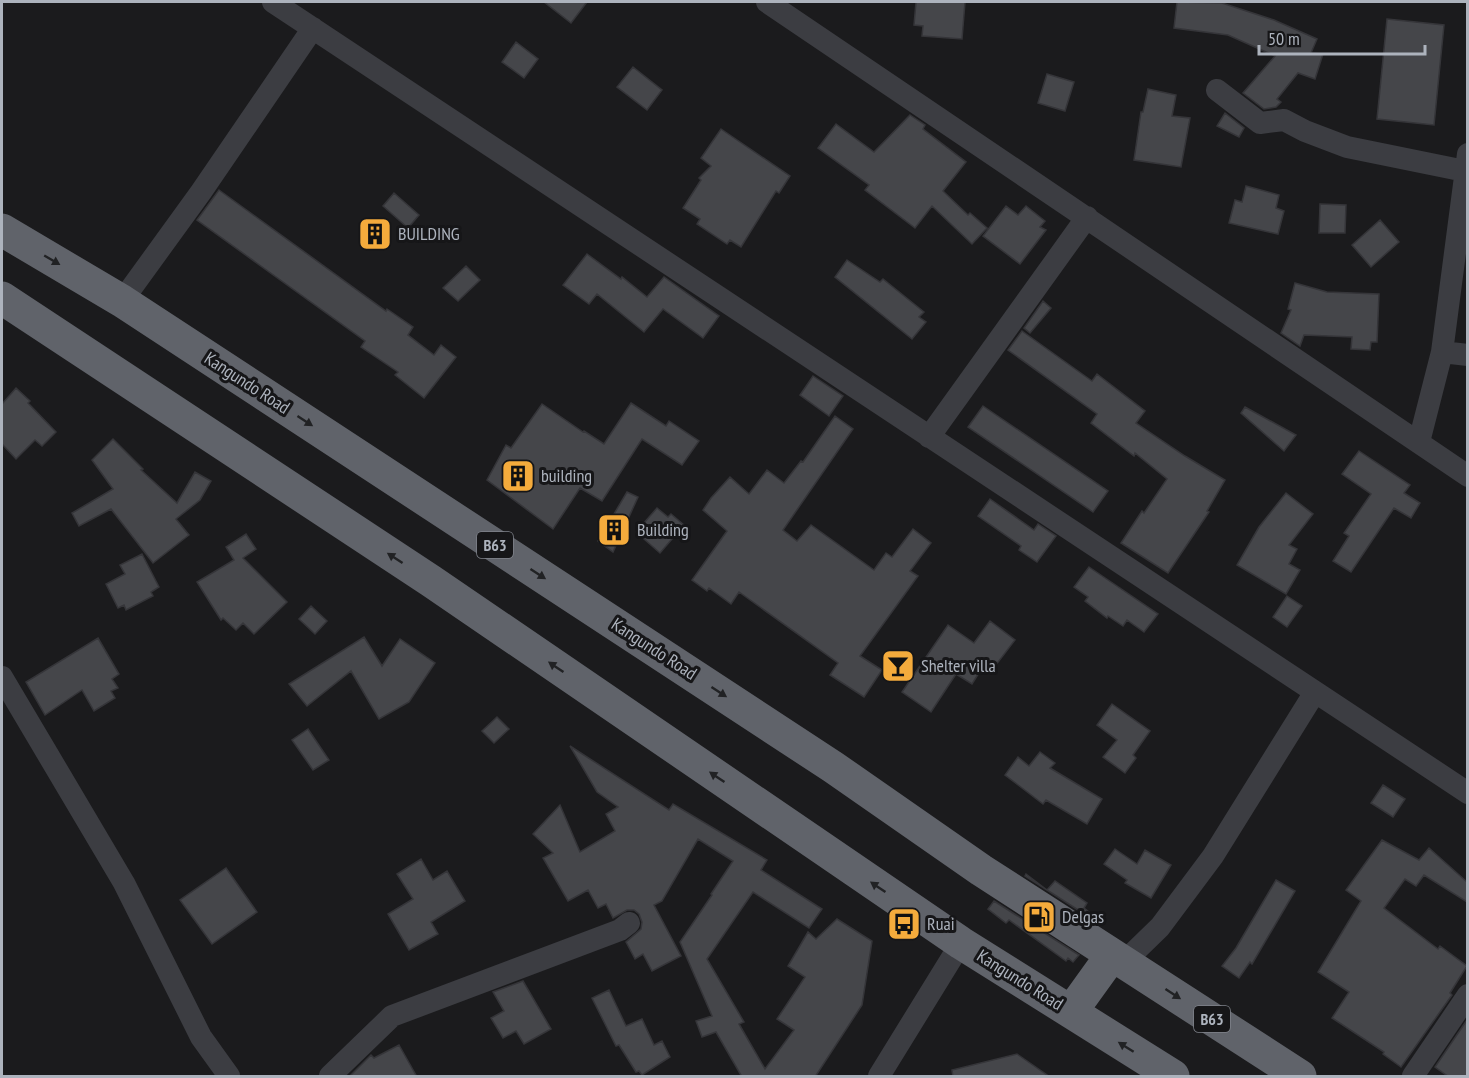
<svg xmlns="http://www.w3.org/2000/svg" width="1469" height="1078" viewBox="0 0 1469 1078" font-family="'PT Sans Narrow',sans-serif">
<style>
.building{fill:#45464a;stroke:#353539;stroke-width:1.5}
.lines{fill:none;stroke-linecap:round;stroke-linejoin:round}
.minor{stroke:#3c3d42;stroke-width:22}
.trunk{stroke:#60636a;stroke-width:33}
.oneway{fill:#212224}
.labels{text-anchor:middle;stroke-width:6;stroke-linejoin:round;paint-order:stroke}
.shield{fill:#161618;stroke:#80848c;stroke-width:1.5}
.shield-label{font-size:16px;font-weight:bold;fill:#adb3bd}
.poi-label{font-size:18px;fill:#adb3bd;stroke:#161618;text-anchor:start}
.street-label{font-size:18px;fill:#adb3bd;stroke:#161618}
</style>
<rect width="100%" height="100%" fill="#1b1b1d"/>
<path class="building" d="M 544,2 L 587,2 L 571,23 Z
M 916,2 L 965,2 L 962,39 L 922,36 L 923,26 L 914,25 Z
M 1177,2 L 1222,3 L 1274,20 L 1317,39 L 1311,53 L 1323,54 L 1315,79 L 1298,73 L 1277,99 L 1281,102 L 1276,107 L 1264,109 L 1243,93 L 1275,56 L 1228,35 L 1174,28 Z
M 1387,19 L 1444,25 L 1434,125 L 1377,119 Z
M 516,42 L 538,59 L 524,78 L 502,62 Z
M 633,67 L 662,90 L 647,110 L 617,87 Z
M 1047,74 L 1074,82 L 1065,111 L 1038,103 Z
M 1148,89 L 1176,95 L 1172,116 L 1190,118 L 1181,167 L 1134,160 L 1141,112 L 1143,112 Z
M 1225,113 L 1244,128 L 1239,137 L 1217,126 Z
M 910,115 L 925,125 L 923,129 L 966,162 L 943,191 L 968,215 L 970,213 L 987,228 L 972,244 L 932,206 L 915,228 L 865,190 L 869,185 L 818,148 L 836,124 L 874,152 Z
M 721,129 L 790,176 L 779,193 L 776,191 L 741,247 L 730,240 L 727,244 L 697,224 L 700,219 L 683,208 L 701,180 L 699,178 L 711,166 L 701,158 Z
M 1246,186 L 1279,195 L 1276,208 L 1284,211 L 1278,234 L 1229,223 L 1235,200 L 1242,202 Z
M 219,190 L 386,311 L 387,309 L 413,327 L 408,335 L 434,355 L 441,345 L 456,357 L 424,398 L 395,375 L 398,372 L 361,347 L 365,341 L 197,220 Z
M 394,193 L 419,215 L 408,228 L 383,206 Z
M 1320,204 L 1346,205 L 1345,233 L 1319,233 Z
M 1006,206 L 1018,215 L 1026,206 L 1045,221 L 1040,227 L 1046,230 L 1020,264 L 983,236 Z
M 1380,220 L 1399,242 L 1371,267 L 1352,245 Z
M 587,254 L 621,279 L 622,277 L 647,297 L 664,277 L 719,316 L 703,338 L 663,309 L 644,332 L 597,294 L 589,304 L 563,285 Z
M 847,260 L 880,282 L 883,279 L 924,312 L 919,317 L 926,322 L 912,339 L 835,277 Z
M 466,266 L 480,280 L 458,301 L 443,288 Z
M 1295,283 L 1327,292 L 1379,294 L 1377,342 L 1371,342 L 1370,350 L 1351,349 L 1352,337 L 1304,335 L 1300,346 L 1281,333 L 1291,310 L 1288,309 Z
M 1043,301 L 1051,308 L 1030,333 L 1024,328 Z
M 1022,331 L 1092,381 L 1097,374 L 1145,411 L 1136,423 L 1185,456 L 1225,480 L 1207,511 L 1209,512 L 1168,573 L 1121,543 L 1142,511 L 1144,513 L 1167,479 L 1135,453 L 1134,456 L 1091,423 L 1097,414 L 1008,350 Z
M 813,376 L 843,396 L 829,416 L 800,395 Z
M 16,388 L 30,401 L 28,403 L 56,432 L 42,446 L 35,440 L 16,459 L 2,444 L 2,404 Z
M 631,403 L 666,426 L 669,421 L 699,441 L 682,465 L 642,439 L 602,501 L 580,488 L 553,529 L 487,480 L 506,445 L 511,448 L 542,404 L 583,432 L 584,431 L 604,444 Z
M 983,406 L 1108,491 L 1093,512 L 968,427 Z
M 1245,407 L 1296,435 L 1284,451 L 1241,413 Z
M 835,416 L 853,429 L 783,530 L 797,541 L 811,525 L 874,570 L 886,553 L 892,557 L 913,529 L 931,543 L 910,571 L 918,576 L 860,656 L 882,670 L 864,697 L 830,675 L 838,663 L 739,592 L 731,604 L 709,588 L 707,591 L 692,580 L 727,531 L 703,510 L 711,498 L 730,477 L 749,494 L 767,470 L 784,483 L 801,461 L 803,462 Z
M 113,439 L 143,469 L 141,470 L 177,503 L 195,472 L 211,481 L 200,500 L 176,519 L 189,535 L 153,563 L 111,509 L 79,526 L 72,513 L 113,489 L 92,460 Z
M 1359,451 L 1410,485 L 1404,493 L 1420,503 L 1411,518 L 1394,508 L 1351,572 L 1333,561 L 1349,536 L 1344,533 L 1371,494 L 1342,474 Z
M 627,492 L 638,497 L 613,552 L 598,541 Z
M 1286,493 L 1313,514 L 1289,545 L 1297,549 L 1289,564 L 1300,570 L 1286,594 L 1237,565 L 1259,527 Z
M 990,499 L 1034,530 L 1038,524 L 1056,536 L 1037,562 L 1019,550 L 1021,546 L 978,516 Z
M 657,508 L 668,517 L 671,514 L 684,525 L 660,553 L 636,532 Z
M 246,534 L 256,549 L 243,558 L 287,602 L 254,634 L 243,623 L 236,630 L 223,618 L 221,620 L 197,582 L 234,560 L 226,547 Z
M 142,554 L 159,587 L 151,592 L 153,596 L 126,610 L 124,605 L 118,608 L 106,584 L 125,574 L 120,565 Z
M 1089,567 L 1158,614 L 1144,632 L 1127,620 L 1123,626 L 1108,616 L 1107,618 L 1085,601 L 1088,597 L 1074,587 Z
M 1287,596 L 1302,606 L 1287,627 L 1273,617 Z
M 311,606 L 327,621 L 315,634 L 299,619 Z
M 990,621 L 1015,640 L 989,674 L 982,668 L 972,684 L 956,674 L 931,712 L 902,692 L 948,625 L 974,643 Z
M 364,637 L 382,666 L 400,639 L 435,663 L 409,702 L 379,719 L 351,671 L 307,706 L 289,684 Z
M 98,638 L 119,674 L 112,679 L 118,688 L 111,691 L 115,698 L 94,711 L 82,690 L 45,715 L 26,682 Z
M 1112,704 L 1150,731 L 1133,755 L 1136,758 L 1125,773 L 1103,757 L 1117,740 L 1097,725 Z
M 497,717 L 509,729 L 494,743 L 482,731 Z
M 308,729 L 329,760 L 313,770 L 292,740 Z
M 570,746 L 669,810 L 673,804 L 767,860 L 761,870 L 822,909 L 809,928 L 753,892 L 707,959 L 744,1022 L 739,1024 L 765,1069 L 794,1030 L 777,1019 L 805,977 L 788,966 L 808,932 L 816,939 L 837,919 L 872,941 L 862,1005 L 815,1077 L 742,1077 L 716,1032 L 702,1037 L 696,1021 L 712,1016 L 680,942 L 712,895 L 711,894 L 733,861 L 698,839 L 662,901 L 654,905 L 681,956 L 652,971 L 643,954 L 635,959 L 626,942 L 641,929 L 642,922 L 639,914 L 634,910 L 627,910 L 613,918 L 606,904 L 598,908 L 588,890 L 568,901 L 543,858 L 553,853 L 533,834 L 560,805 L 580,852 L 615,831 L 606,814 L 618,807 L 597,792 Z
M 1040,752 L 1055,763 L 1050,768 L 1102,799 L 1087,824 L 1046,800 L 1043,804 L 1005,775 L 1018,757 L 1029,766 Z
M 1383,785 L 1405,799 L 1393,817 L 1371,803 Z
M 1382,840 L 1419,860 L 1429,848 L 1467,882 L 1467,902 L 1424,875 L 1416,886 L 1405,879 L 1384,908 L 1438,949 L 1440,946 L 1467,966 L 1450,993 L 1452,995 L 1401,1067 L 1383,1054 L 1384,1052 L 1332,1018 L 1349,992 L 1318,972 L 1361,901 L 1346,890 Z
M 1115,849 L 1137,864 L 1145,850 L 1171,865 L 1151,898 L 1125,883 L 1127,880 L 1104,864 Z
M 421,859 L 433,880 L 447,871 L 465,901 L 431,922 L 438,934 L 409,950 L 388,914 L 413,899 L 397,874 Z
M 226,868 L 257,912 L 212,944 L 180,900 Z
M 1026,874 L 1047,890 L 1055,881 L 1087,903 L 1084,908 L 1102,922 L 1100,924 L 1025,876 Z
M 1276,880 L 1295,891 L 1252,964 L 1250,962 L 1239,978 L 1222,966 L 1236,948 Z
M 994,901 L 1079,955 L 1073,962 L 1068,958 L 1066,961 L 1009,920 L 1006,923 L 988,909 Z
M 523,981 L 551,1029 L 524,1044 L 516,1031 L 503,1038 L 491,1018 L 504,1011 L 493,992 Z
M 609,990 L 626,1026 L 642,1019 L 654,1045 L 662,1041 L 670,1057 L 642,1075 L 639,1071 L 636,1072 L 619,1045 L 616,1046 L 592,998 Z
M 1467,1020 L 1467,1077 L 1449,1077 L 1435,1067 Z
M 399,1045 L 417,1077 L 349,1077 L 371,1055 L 374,1058 Z
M 1017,1054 L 1050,1077 L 953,1077 L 952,1070 Z"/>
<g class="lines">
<path class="minor" d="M 273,2 L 1468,793
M 767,2 L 1468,476
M 1217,90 L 1260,123 L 1284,120 L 1305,131 L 1347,147 L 1465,171
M 122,301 L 201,192 L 313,28
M 1442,352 L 1468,355
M 929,437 L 1087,217
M 1419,442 L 1442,352 L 1468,154
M 2,677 L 124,883 L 201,1037 L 229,1076
M 1124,962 L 1160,927 L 1213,856 L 1315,692
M 330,1076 L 392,1016 L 620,930 L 629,923
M 879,1076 L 961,943
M 1413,1076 L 1468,995"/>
<path class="trunk" d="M 2,230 L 122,301 L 833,767 L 981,870 L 1300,1076
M 2,298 L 431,581 L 961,943 L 1173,1076
M 1071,1012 L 1112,955"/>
</g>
<defs><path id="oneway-solid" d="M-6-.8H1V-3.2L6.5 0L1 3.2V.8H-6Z" transform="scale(1.5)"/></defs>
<g class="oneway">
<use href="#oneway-solid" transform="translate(52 260) rotate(30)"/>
<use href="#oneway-solid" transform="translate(305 421) rotate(33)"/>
<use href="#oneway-solid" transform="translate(395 558) rotate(-147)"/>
<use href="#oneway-solid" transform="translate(538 574) rotate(33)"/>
<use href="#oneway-solid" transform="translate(556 667) rotate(-146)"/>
<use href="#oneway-solid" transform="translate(719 692) rotate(33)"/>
<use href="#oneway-solid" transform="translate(717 777) rotate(-146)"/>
<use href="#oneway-solid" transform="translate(878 887) rotate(-146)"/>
<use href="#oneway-solid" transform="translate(1173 994) rotate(33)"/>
<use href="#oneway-solid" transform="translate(1126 1047) rotate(-148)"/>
</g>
<defs>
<g id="building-square" transform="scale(1.725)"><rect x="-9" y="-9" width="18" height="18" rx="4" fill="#f4ab3c" stroke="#161618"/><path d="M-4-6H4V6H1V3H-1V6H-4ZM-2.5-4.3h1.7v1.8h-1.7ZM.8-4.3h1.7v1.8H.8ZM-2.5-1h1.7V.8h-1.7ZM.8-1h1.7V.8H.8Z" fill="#111"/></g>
<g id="bar-square" transform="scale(1.725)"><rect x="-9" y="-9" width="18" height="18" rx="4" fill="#f4ab3c" stroke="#161618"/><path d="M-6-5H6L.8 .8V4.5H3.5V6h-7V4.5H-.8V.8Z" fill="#111"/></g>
<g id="fuel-square" transform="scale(1.725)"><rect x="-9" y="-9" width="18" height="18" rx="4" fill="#f4ab3c" stroke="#161618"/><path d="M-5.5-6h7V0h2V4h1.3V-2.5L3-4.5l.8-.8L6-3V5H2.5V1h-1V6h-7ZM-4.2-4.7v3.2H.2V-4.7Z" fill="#111"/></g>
<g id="bus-square" transform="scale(1.725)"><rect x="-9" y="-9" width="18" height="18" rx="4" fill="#f4ab3c" stroke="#161618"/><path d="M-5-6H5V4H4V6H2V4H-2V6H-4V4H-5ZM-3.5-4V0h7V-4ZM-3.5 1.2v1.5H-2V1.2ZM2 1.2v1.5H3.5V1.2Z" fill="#111"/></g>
</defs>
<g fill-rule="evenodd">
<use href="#building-square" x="375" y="234"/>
<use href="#building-square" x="518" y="476"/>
<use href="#building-square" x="614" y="530"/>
<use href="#bar-square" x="898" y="666"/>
<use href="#fuel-square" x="1039" y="917"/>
<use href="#bus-square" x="904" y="924"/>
</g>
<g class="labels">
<g class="shield">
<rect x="477" y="532" width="36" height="26" rx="4.5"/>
<rect x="1194" y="1006" width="36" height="26" rx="4.5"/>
</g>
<g class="shield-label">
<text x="495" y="551">B63</text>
<text x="1212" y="1025">B63</text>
</g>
<g class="poi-label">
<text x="398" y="240">BUILDING</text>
<text x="541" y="482">building</text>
<text x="637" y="536">Building</text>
<text x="921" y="672">Shelter villa</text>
<text x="1062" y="923">Delgas</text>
<text x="927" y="930">Ruai</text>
</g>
<g class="street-label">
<text transform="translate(247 383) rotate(33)" y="6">Kangundo Road</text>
<text transform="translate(654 649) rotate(33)" y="6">Kangundo Road</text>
<text transform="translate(1020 980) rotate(32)" y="6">Kangundo Road</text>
</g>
</g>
<rect width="1469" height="1078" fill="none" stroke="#adb3bd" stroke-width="6"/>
<path d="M1259 45v9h166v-9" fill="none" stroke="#adb3bd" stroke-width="3"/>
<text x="1268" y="45" font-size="18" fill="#adb3bd" stroke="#161618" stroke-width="4.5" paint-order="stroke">50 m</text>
</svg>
